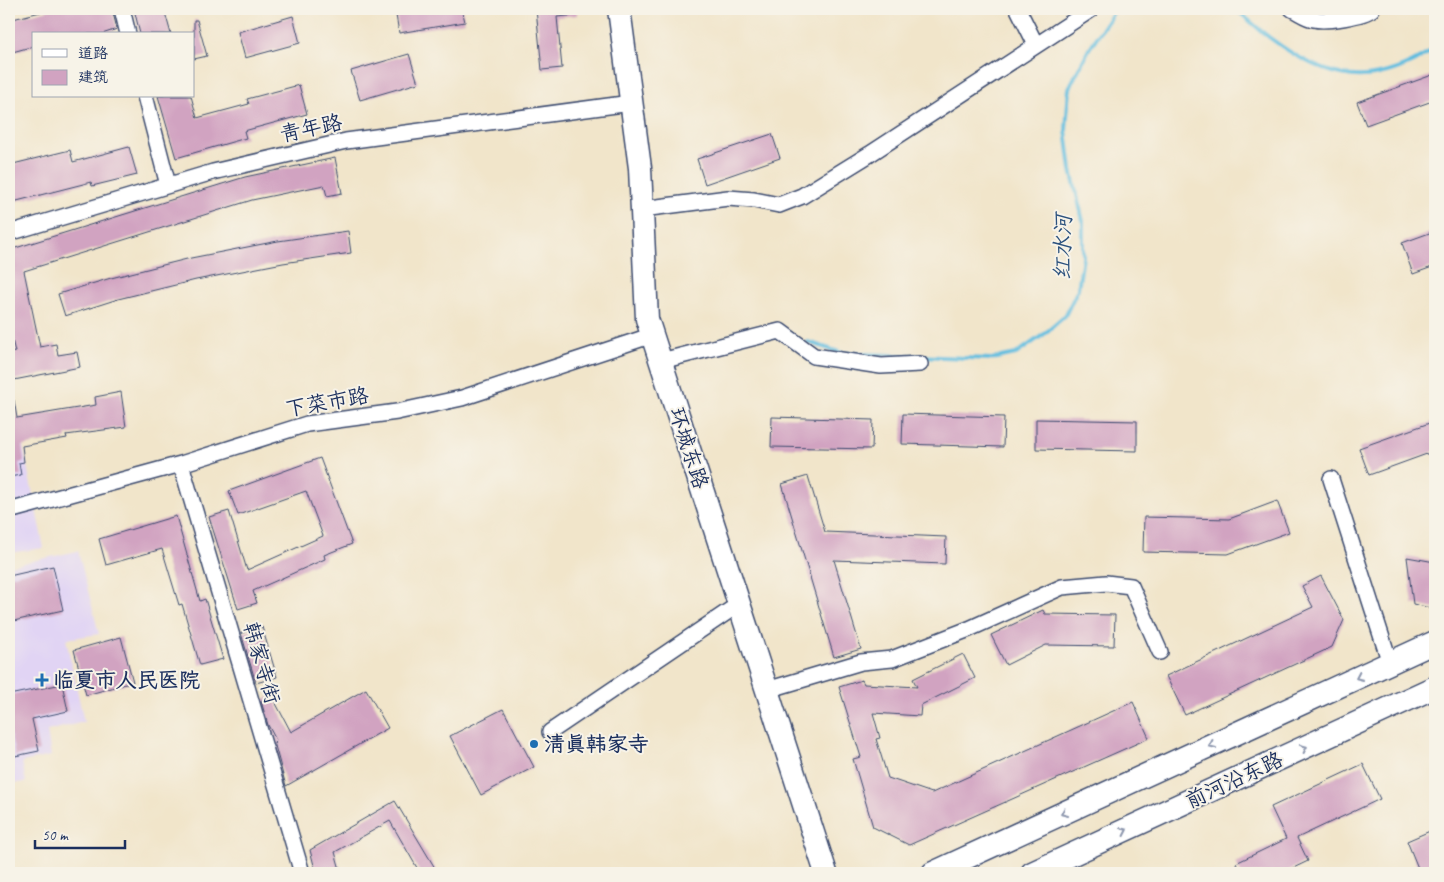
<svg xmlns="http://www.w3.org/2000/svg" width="1444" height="882" viewBox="0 0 1444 882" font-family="Caveat,'LXGW WenKai TC',sans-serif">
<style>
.built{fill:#e1d4f4}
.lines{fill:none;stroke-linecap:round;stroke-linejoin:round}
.stream{stroke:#61bddf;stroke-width:4}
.building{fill:#d1a3c1}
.street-casing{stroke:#3b4a6e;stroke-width:18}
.primary-casing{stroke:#3b4a6e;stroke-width:25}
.street{stroke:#fff;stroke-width:15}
.primary{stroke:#fff;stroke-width:22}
.oneway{stroke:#8d97ae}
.poi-dot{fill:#1f6fb2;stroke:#f7f3e8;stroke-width:2}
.labels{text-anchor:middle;stroke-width:4;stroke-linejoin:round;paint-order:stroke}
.street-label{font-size:21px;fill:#1b2f5e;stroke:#f7f3e8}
.poi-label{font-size:21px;font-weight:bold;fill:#1b2f5e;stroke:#f7f3e8;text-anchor:start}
.water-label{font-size:22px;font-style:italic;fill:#2c527e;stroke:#f7f3e8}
</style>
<rect width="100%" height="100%" fill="#f7f3e8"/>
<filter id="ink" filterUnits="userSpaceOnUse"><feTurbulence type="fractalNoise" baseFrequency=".02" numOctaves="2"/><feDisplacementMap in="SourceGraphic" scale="10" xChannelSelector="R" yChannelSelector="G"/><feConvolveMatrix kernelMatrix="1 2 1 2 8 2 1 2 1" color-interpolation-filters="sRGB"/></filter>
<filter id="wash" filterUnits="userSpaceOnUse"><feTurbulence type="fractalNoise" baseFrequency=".0096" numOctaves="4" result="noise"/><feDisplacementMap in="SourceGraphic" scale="20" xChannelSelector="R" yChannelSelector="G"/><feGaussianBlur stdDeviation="1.12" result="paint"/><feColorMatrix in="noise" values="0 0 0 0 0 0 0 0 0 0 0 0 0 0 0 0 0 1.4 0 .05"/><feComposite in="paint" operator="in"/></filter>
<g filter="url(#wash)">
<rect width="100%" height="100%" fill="#f1e5ca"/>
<path class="built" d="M 9,379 L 44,548 L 9,553 Z
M 78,551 L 99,634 L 66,639 L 84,722 L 47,731 L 51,756 L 22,762 L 26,782 L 9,784 L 9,566 Z"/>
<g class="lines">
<path class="stream" d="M 1235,9 C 1247,18 1258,29 1270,38 C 1329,82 1372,91 1435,49
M 808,342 L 842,353 L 992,359 L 1016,354 L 1043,335 L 1065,316 L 1078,289 L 1083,257 L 1083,221 L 1071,170 L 1066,130 L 1069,88 L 1089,49 L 1113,13 L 1118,9"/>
</g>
<g id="blocks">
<path class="building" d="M 52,9 L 112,9 L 117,29 L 102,34 L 34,34 L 34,46 L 9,53 L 9,20 Z
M 134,9 L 164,9 L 171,34 L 140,34 Z
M 395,9 L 462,9 L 465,22 L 399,33 Z
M 536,9 L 577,9 L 577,15 L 557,17 L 562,68 L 542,70 Z
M 293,16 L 300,43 L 245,58 L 238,32 Z
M 194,20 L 197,20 L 207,56 L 194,59 Z
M 409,54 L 418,83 L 360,100 L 351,71 Z
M 1435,74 L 1435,100 L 1366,125 L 1357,102 Z
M 299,85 L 307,114 L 244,131 L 246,138 L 176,158 L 158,96 L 191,96 L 197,118 L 249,104 L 247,99 Z
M 772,134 L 780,158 L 705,184 L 697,159 Z
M 129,147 L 137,175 L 92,186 L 91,182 L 9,203 L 9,165 L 70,150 L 73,162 Z
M 335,158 L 342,193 L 327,196 L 324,185 L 252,200 L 24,271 L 40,347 L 56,344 L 58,355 L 77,352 L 80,367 L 14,380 L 9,353 L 15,352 L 9,327 L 9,250 L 245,177 Z
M 348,231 L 351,253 L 283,263 L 196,280 L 118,299 L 65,316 L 58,294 L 111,278 L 191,258 L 278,241 Z
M 1435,231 L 1435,266 L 1413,274 L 1402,243 Z
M 121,392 L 126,427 L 66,435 L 67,438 L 22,446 L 24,462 L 19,463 L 21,475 L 9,477 L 9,400 L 14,400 L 17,418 L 96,405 L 95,397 Z
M 903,414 L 1004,417 L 1003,447 L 902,444 Z
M 772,417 L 873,420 L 872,449 L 771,447 Z
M 1036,419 L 1137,421 L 1137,451 L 1036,449 Z
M 1435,421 L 1435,451 L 1369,475 L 1359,448 Z
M 320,458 L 352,544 L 324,555 L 325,559 L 253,591 L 257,603 L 238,609 L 209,517 L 229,511 L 247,570 L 323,536 L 306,491 L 238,515 L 229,491 Z
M 808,476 L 825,532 L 946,537 L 945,564 L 834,560 L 861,649 L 834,657 L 782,484 Z
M 1277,501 L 1289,532 L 1228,554 L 1143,552 L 1144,517 L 1229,519 Z
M 176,516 L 200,601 L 205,599 L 223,659 L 200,665 L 182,604 L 179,605 L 162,549 L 106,565 L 99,539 Z
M 1407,557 L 1435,562 L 1435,609 L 1413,604 Z
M 53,566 L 63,610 L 9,622 L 9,576 Z
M 1321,576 L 1344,620 L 1332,647 L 1185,715 L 1166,676 L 1313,607 L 1302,586 Z
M 1043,610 L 1045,614 L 1115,615 L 1114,646 L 1046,645 L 1006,665 L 991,635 Z
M 262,627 L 277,677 L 256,683 L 241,633 Z
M 121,637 L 133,682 L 86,695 L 74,650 Z
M 963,654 L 975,678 L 921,705 L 920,716 L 873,713 L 880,738 L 876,739 L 888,778 L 932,793 L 1133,702 L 1149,738 L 909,845 L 873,827 L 853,759 L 861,757 L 839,687 L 862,680 L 864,684 L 917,687 L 913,679 Z
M 62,684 L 68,711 L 32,719 L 39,751 L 15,756 L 9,725 L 9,695 Z
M 366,689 L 388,728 L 286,786 L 274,742 L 276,740 L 268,725 L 261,701 L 272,696 L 291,732 Z
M 503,709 L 534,767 L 481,795 L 450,736 Z
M 1363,764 L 1380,799 L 1297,838 L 1308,861 L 1283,873 L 1241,873 L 1236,863 L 1286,839 L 1271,807 Z
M 395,801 L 438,873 L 420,873 L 390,821 L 335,852 L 341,873 L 316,873 L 310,850 Z
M 1430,831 L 1435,845 L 1435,873 L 1420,873 L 1407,841 Z"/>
</g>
</g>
<g filter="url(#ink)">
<use href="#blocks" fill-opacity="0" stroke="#3b4a6e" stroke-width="1"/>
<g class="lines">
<g class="street-casing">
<path id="street" d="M 122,9 L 128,34
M 1018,9 L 1036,45
M 1292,9 C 1299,12 1306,18 1314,19 C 1325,22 1363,16 1372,9
M 145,96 L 168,185
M 642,209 L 728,198 L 754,200 L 779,205 L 802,196 L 870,154 L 1092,9
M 9,233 L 213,172 L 346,141 L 631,103
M 661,361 L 780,331 L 814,356 L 881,366 L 920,364
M 181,464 L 302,873
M 1331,479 L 1390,663
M 9,510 L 16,509 L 181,464 L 307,424 L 397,412 L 462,398 L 653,335
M 767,690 L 861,662 L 892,659 L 969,629 L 1062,587 L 1106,583 L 1131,586 L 1160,652
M 550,732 L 739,604"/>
</g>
<g class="primary-casing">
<path id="primary" d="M 619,9 L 640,168 L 647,319 L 826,873
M 933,873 L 1435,642
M 1032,873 L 1435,687"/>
</g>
<use href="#street" class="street"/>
<use href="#primary" class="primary"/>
</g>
<defs><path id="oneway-chevron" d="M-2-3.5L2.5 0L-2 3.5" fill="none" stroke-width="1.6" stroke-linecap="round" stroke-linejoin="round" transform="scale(1.25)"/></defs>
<g class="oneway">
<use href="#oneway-chevron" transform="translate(1359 677) rotate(155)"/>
<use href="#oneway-chevron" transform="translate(1212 745) rotate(155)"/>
<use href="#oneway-chevron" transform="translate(1304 748) rotate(-25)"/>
<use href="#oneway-chevron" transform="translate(1064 813) rotate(155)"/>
<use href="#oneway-chevron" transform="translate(1124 831) rotate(-25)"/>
</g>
</g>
<g class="poi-dot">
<path d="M39.5 672.5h5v5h5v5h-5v5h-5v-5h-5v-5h5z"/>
<circle cx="534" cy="744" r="5"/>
</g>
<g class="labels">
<g class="street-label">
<text transform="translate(311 128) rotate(-12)" y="7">青年路</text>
<text transform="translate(327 402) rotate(-10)" y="7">下菜市路</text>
<text transform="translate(689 448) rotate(72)" y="7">环城东路</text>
<text transform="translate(262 663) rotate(74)" y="7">韩家寺街</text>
<text transform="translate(1234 780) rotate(-25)" y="7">前河沿东路</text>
</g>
<g class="poi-label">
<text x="53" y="687">临夏市人民医院</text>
<text x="544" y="751">清真韩家寺</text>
</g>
<g class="water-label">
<text transform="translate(1062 247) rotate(-89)" y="8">红水河</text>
</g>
</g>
<rect width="1444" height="882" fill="none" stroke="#f7f3e8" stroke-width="30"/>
<rect x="32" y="32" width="162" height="65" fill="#f7f3e8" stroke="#9fa5b1"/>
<rect x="42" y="49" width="25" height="8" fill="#ffffff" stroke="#9fa5b1"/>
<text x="78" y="58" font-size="15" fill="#1b2f5e">道路</text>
<rect x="42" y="70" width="25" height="15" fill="#d1a3c1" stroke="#9fa5b1"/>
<text x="78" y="82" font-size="15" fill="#1b2f5e">建筑</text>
<path d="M35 840v8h90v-8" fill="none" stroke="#1b2f5e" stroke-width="2.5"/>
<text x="42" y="840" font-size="15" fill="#1b2f5e" stroke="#f7f3e8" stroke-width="4" paint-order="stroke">50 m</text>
</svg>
